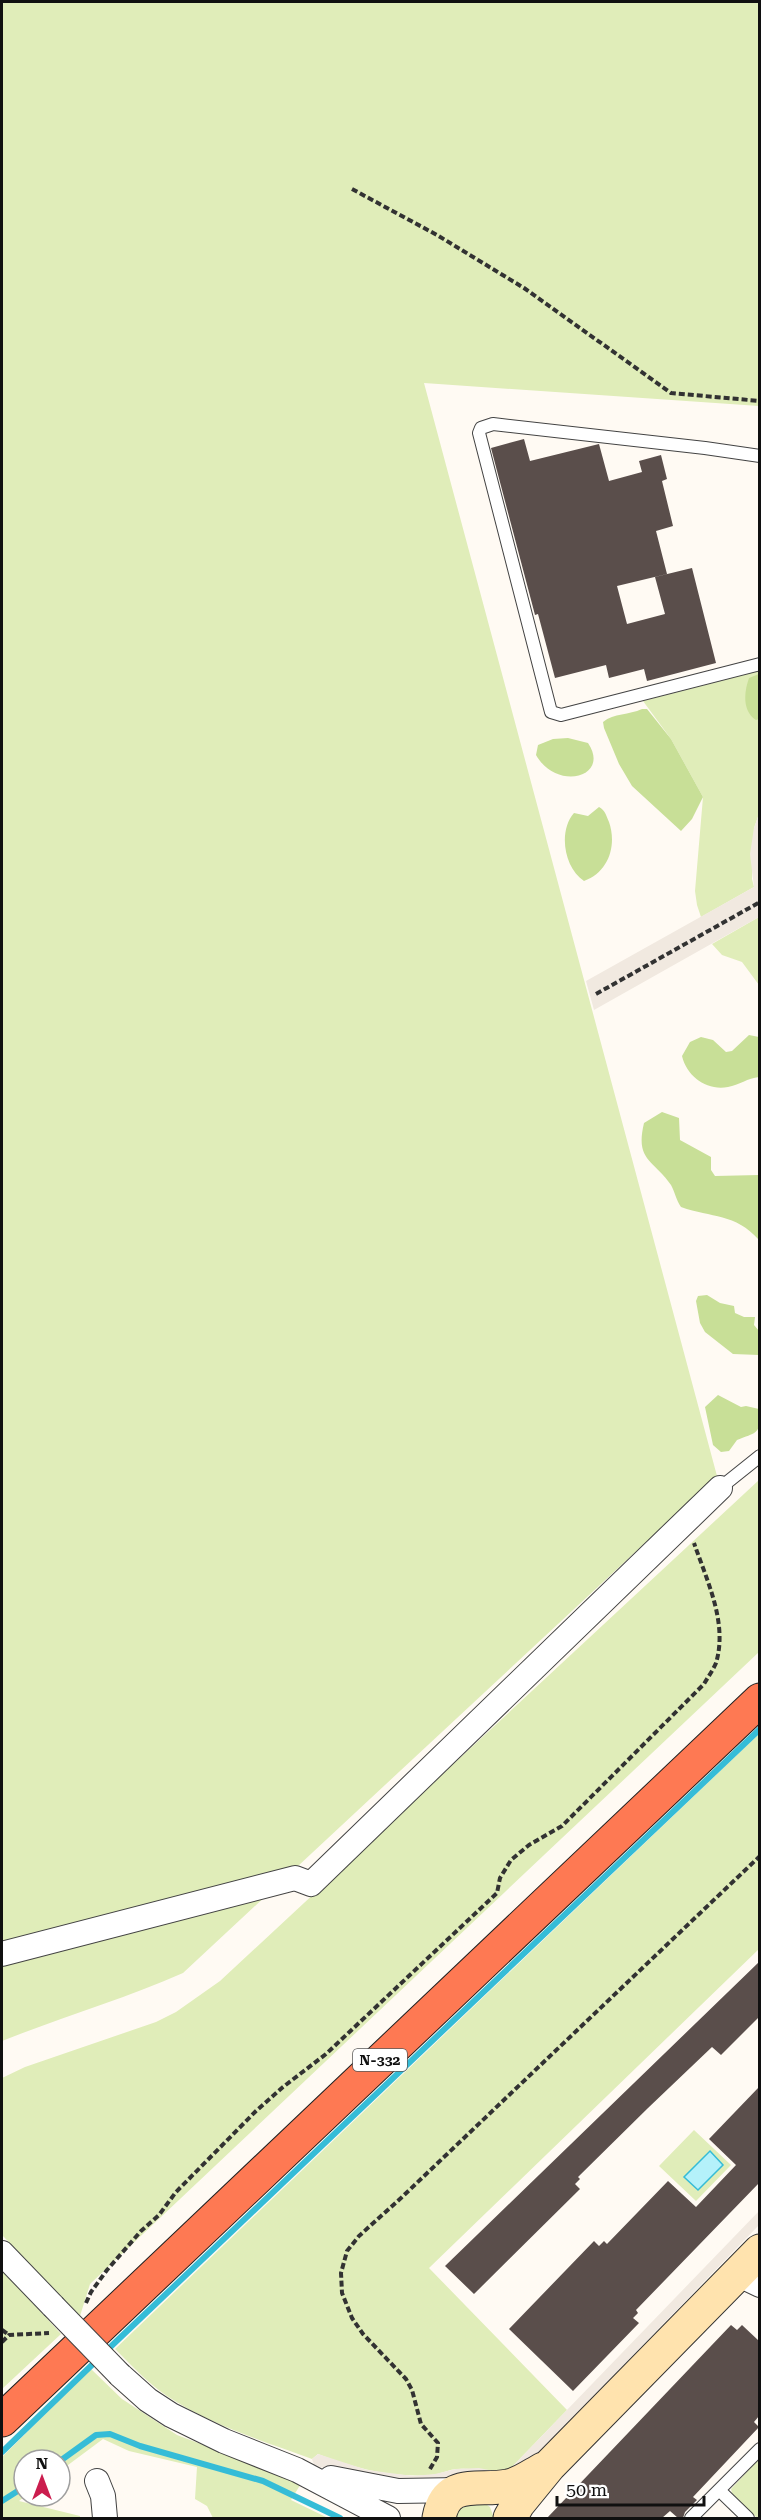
<svg xmlns="http://www.w3.org/2000/svg" width="761" height="2520" viewBox="0 0 761 2520" font-family="'Roboto Serif',serif">
<style>
.green{fill:#e0edb9}
.forest{fill:#c8df97}
.plaza{fill:#f1e9e0}
.water{fill:#b4f1fa;stroke:#35bcd7;stroke-width:1.5}
.lines{fill:none;stroke-linecap:round;stroke-linejoin:round}
.stream{stroke:#35bcd7;stroke-width:6}
.building{fill:#5a4e4b}
.lane-casing{stroke:#434343;stroke-width:14}
.street-casing{stroke:#434343;stroke-width:26}
.secondary-casing{stroke:#323232;stroke-width:35}
.highway-casing{stroke:#212121;stroke-width:35}
.path{stroke:#323232;stroke-width:4;stroke-dasharray:6 3;stroke-linecap:butt}
.lane{stroke:#fff;stroke-width:12}
.street{stroke:#fff;stroke-width:24}
.secondary{stroke:#ffe3ae;stroke-width:33}
.highway{stroke:#fe7953;stroke-width:33}
.street-bridge-casing{stroke:#434343;stroke-width:26;stroke-linecap:butt}
.street-bridge{stroke:#fff;stroke-width:24}
.labels{text-anchor:middle;stroke-width:6;stroke-linejoin:round;paint-order:stroke}
.shield{fill:#fff;stroke:#585858;stroke-width:1.5}
.shield-label{font-size:14px;font-weight:bold;fill:#101010}
</style>
<rect width="100%" height="100%" fill="#fffaf3"/>
<path class="green" d="M 2,2 L 759,2 L 759,406 L 424,383 L 717,1476 L 183,1973 C 124,1999 62,2017 2,2041 Z
M 759,671 L 759,814 L 754,828 L 752,879 L 754,887 L 701,917 L 697,905 L 695,891 L 703,797 L 671,739 L 643,701 Z
M 759,917 L 759,985 L 742,962 L 722,955 L 712,944 Z
M 759,1480 L 759,1652 L 90,2284 L 80,2316 L 2,2235 L 2,2078 L 25,2067 L 156,2022 L 176,2012 L 220,1981 Z
M 759,1734 L 759,1949 L 429,2268 L 567,2410 L 509,2470 C 493,2474 475,2467 458,2469 C 449,2469 441,2474 431,2475 C 392,2478 354,2468 318,2454 L 312,2459 C 263,2441 211,2425 167,2396 C 148,2383 131,2365 115,2349 Z
M 694,2130 L 731,2165 L 696,2201 L 659,2166 Z
M 2,2269 L 61,2334 L 2,2389 Z
M 91,2369 L 122,2399 L 177,2435 L 302,2482 L 291,2500 L 328,2518 L 213,2518 L 207,2506 L 195,2499 L 197,2467 L 129,2451 L 103,2439 L 60,2471 L 60,2460 L 24,2460 L 25,2496 L 19,2501 L 80,2516 L 80,2518 L 2,2518 L 2,2457 Z
M 759,2459 L 760,2518 L 757,2518 L 732,2493 L 731,2489 Z
M 484,2503 L 490,2507 L 494,2518 L 451,2518 L 459,2505 Z"/>
<path class="forest" d="M 759,674 L 759,719 L 756,720 C 742,711 744,692 749,678 Z
M 642,709 L 647,709 L 671,739 L 703,797 L 692,819 L 681,831 L 632,786 L 619,764 L 604,728 L 603,722 C 614,713 629,715 642,709 Z
M 568,738 L 588,743 C 611,777 557,792 536,755 L 538,745 L 553,739 Z
M 599,807 C 605,810 606,815 609,822 C 617,845 609,872 584,881 C 564,868 558,831 574,813 L 588,816 Z
M 749,1035 L 759,1037 L 759,1077 C 748,1078 739,1085 728,1087 C 707,1091 687,1077 682,1056 L 690,1042 L 701,1037 L 713,1040 L 726,1052 L 732,1051 Z
M 662,1112 L 679,1118 L 680,1140 L 711,1157 L 711,1170 L 715,1176 L 759,1175 L 759,1240 C 735,1213 712,1218 681,1207 C 676,1200 675,1192 671,1185 C 653,1159 635,1161 644,1123 Z
M 707,1295 L 720,1303 L 734,1306 L 735,1313 L 744,1317 L 755,1317 L 754,1325 L 759,1331 L 759,1355 L 733,1354 L 705,1332 L 700,1323 L 696,1301 L 698,1296 Z
M 718,1395 L 741,1407 L 746,1406 L 759,1409 C 760,1435 759,1431 737,1440 L 729,1451 L 721,1452 L 713,1445 L 705,1407 Z"/>
<path class="plaza" d="M 759,814 L 759,917 L 594,1010 L 586,981 L 754,887 L 750,854 L 754,828 Z
M 759,2211 L 759,2225 L 520,2472 L 435,2483 L 336,2472 L 314,2465 L 312,2459 L 318,2454 L 367,2470 L 413,2476 L 435,2474 L 456,2469 L 479,2468 L 499,2472 L 509,2470 Z"/>
<path class="water" d="M 710,2151 L 723,2165 L 698,2190 L 684,2177 Z"/>
<g class="lines">
<path class="stream" d="M 104,2353 L 760,1729
M 2,2452 L 97,2360
M 60,2461 L 96,2435 L 110,2434 L 140,2446 L 263,2481 L 340,2518
M 2,2501 L 24,2487"/>
</g>
<path class="building" d="M 524,439 L 530,461 L 599,444 L 609,481 L 642,472 L 639,461 L 661,455 L 667,479 L 662,481 L 673,526 L 656,531 L 667,574 L 617,586 L 627,624 L 665,614 L 655,577 L 692,568 L 716,663 L 647,681 L 644,669 L 609,678 L 606,665 L 555,678 L 538,614 L 535,615 L 491,448 Z
M 759,1962 L 759,2017 L 721,2055 L 712,2047 L 648,2108 L 578,2177 L 580,2179 L 575,2184 L 580,2189 L 474,2294 L 445,2266 Z
M 759,2087 L 759,2183 L 636,2310 L 638,2313 L 633,2318 L 639,2323 L 573,2391 L 509,2329 L 594,2241 L 599,2246 L 604,2241 L 607,2244 L 668,2181 L 696,2207 L 736,2165 L 709,2139 Z
M 731,2325 L 737,2330 L 742,2325 L 759,2341 L 759,2416 L 754,2422 L 759,2427 L 693,2497 L 697,2500 L 685,2512 L 683,2518 L 678,2518 L 670,2511 L 662,2518 L 547,2518 Z"/>
<g class="lines">
<g class="lane-casing">
<path id="lane" d="M 760,456 L 705,448 L 493,424 L 481,428 L 479,433 L 551,712 L 561,715 L 760,664
M 720,1488 L 760,1456
M 719,2490 L 748,2518
M 691,2518 L 760,2449"/>
</g>
<g class="street-casing">
<path id="street" d="M 2,1954 L 295,1878 L 311,1884 L 720,1488
M 2,2253 L 53,2306
M 737,2274 L 760,2285
M 120,2375 L 148,2400 L 171,2415 L 224,2441 L 297,2470 L 388,2518
M 331,2478 L 398,2491 L 459,2490
M 97,2481 L 103,2496 L 105,2518"/>
</g>
<g class="secondary-casing">
<path id="secondary" d="M 439,2518 C 446,2477 480,2492 508,2486 C 520,2484 532,2475 543,2469
M 510,2518 L 518,2504 L 549,2466 L 760,2251"/>
</g>
<g class="highway-casing">
<path id="highway" d="M 2,2420 L 760,1700"/>
</g>
<path class="path" d="M 352,189 L 437,235 L 524,288 L 671,393 L 760,401
M 596,994 L 760,902
M 86,2303 L 91,2292 L 107,2270 L 141,2231 L 159,2215 L 176,2192 L 256,2111 L 283,2087 L 326,2054 L 497,1893 L 500,1878 L 511,1860 L 529,1845 L 562,1826 L 704,1684 C 708,1677 713,1670 716,1663 C 728,1623 707,1581 694,1543
M 2,2330 L 9,2335
M 2,2342 L 9,2335 L 49,2333
M 430,2469 L 437,2457 L 438,2443 L 421,2424 L 412,2390 L 406,2379 L 363,2334 L 352,2318 L 342,2293 L 341,2273 L 347,2251 L 359,2236 L 401,2198 L 760,1856"/>
<use href="#lane" class="lane"/>
<use href="#street" class="street"/>
<use href="#secondary" class="secondary"/>
<use href="#highway" class="highway"/>
<g class="street-bridge-casing">
<path id="street-bridge" d="M 53,2306 L 120,2375"/>
</g>
<use href="#street-bridge" class="street-bridge"/>
</g>
<g class="labels">
<rect class="shield" x="353" y="2049" width="54" height="22" rx="4.5"/>
<g class="shield-label">
<text x="380" y="2065">N-332</text>
</g>
</g>
<rect width="761" height="2520" fill="none" stroke="#101010" stroke-width="6"/>
<g transform="translate(42 2478)"><circle r="28" fill="#ffffff" stroke="#9f9f9f" stroke-width="1.5"/>
<path d="M0-4.5L10 22L0 15L-10 22Z" fill="#cb1d4e"/>
<text y="-9" font-size="16" font-weight="bold" text-anchor="middle" fill="#101010">N</text>
</g>
<path d="M557 2496v9h147v-9" fill="none" stroke="#101010" stroke-width="3"/>
<text x="566" y="2496" font-size="18" fill="#101010" stroke="#ffffff" stroke-width="4.5" paint-order="stroke">50 m</text>
</svg>
